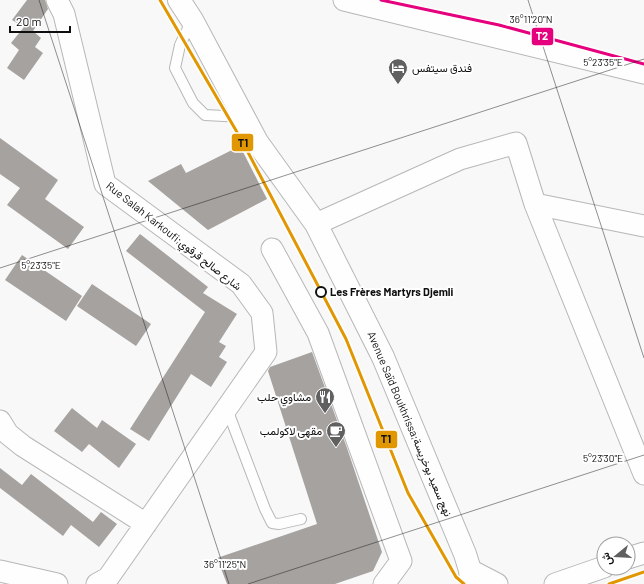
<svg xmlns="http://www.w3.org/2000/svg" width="644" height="584" viewBox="0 0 644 584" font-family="Barlow,Vazirmatn,sans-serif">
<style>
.building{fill:#a6a29f}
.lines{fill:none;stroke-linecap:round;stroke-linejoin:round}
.lane-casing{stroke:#b7b7b8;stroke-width:12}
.street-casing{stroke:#b7b7b8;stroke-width:23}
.primary-casing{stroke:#b7b7b8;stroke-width:24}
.lane{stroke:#fefefe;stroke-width:10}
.street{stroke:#fefefe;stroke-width:21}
.primary{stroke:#fefefe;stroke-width:22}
.tram-1-casing{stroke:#fff;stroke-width:6}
.tram-2-casing{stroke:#fff;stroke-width:6}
.tram-1{stroke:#e09702;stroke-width:3}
.tram-2{stroke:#e5007d;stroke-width:3}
.ticks{fill:none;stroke:#0e0e0f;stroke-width:1;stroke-opacity:0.45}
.stop-dot{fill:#fff;stroke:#0e0e0f;stroke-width:2}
.labels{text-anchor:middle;stroke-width:4;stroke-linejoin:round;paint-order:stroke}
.poi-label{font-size:11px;fill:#0e0e0f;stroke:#fff;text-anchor:end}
.street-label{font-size:11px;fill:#0e0e0f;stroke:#fff}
.stop-label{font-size:11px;font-weight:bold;fill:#0e0e0f;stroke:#fff;text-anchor:start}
.ticks-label{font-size:10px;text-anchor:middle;fill:#0e0e0f;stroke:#fff;stroke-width:4;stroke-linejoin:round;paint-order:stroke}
.line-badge{stroke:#fff;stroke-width:1.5}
.badge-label{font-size:11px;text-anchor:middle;font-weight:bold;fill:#fff}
.pale-badge-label{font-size:11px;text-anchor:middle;font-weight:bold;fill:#111}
</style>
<rect width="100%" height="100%" fill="#f8f8f9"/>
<path class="building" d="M 27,0 L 45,0 L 48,9 L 33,31 L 41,38 L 35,47 L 43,53 L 24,80 L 7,68 L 19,50 L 11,43 L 24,27 L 12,20 Z
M 0,138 L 58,180 L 45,199 L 84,227 L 68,249 L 7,205 L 20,188 L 0,174 Z
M 240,146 L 267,199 L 208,230 L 148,181 L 181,164 L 186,173 Z
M 140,234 L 208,287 L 203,293 L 237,314 L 219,342 L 226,346 L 219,357 L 227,362 L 211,387 L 191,374 L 149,441 L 130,429 L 205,312 L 126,251 Z
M 22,255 L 82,296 L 66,321 L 5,280 Z
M 92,284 L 151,324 L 136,346 L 77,306 Z
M 312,352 L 347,448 L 382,552 L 373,571 L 335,584 L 227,584 L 217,558 L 317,524 L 268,371 L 270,367 Z
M 72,408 L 97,428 L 102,420 L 136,444 L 119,468 L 89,444 L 82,452 L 54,431 Z
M 0,468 L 22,485 L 31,474 L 93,522 L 101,512 L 117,524 L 99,547 L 71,525 L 63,536 L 0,488 Z"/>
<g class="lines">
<g class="lane-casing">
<path id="lane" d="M 192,20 L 180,45 L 175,68 L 193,103 L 205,115 L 243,117
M 227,409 L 265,509 L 272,523 L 279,524 L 301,519"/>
</g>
<g class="street-casing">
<path id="street" d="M 57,0 L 64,14 L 105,184 L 241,284 L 262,313 L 266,352 L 108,578 L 97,584
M 344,0 L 644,73
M 535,204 L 644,226
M 316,224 L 460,159 L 516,143 L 535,204 L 644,474
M 272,249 L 318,333 L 401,561 L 384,584
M 0,421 L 8,434 L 23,446 L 146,524
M 628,558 L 644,553
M 470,570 L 497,584
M 0,571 L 57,584
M 555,584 L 604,567"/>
</g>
<g class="primary-casing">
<path id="primary" d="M 179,0 L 192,20 L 257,142 L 316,224 L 383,357 L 465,554 L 470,570 L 471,584"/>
</g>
<use href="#lane" class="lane"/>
<use href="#street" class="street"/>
<use href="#primary" class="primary"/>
<g class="tram-1-casing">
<path id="tram-1" d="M 160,0 L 241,139 L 346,339 L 408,493 L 456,577 L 464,584
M 609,584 L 644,572"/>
</g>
<g class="tram-2-casing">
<path id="tram-2" d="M 381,0 L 499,25 L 644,64"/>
</g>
<use href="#tram-1" class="tram-1"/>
<use href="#tram-2" class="tram-2"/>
</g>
<path class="ticks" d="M 39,0 L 229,584M 528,0 L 644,358M 0,268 L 644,59M 248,584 L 644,455"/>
<defs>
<g id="hotel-pin" transform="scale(1)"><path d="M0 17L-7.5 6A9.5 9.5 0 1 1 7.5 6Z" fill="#606061" stroke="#fff"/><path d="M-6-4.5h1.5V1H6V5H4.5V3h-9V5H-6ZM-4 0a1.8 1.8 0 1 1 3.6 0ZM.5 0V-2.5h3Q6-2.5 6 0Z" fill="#fff"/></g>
<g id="restaurant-pin" transform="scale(1)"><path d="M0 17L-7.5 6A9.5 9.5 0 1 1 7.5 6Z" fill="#606061" stroke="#fff"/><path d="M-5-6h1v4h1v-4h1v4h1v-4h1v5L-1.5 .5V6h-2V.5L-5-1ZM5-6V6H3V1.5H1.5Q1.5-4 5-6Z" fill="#fff"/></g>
<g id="cafe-pin" transform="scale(1)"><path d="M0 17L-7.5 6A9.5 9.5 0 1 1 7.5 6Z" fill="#606061" stroke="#fff"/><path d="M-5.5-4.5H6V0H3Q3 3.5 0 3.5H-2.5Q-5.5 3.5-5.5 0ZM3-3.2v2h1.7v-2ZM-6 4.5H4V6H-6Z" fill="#fff"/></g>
</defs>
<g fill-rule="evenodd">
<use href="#hotel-pin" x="398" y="68"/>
<use href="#restaurant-pin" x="325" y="397"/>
<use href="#cafe-pin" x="336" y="431"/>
</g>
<circle class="stop-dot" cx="321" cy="292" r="5"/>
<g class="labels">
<g class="poi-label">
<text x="412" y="72" text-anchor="start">فندق سيتفس</text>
<text x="311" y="401">مشاوي حلب</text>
<text x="322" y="435">مقهى لاكولمب</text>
</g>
<g class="street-label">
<text transform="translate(174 236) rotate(38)" y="4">Rue Salah Karkoufi;شارع صالح قرقوي</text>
<text transform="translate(410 424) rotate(67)" y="4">Avenue Saïd Boukhrissa;نهج سعيد بوخريسة</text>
</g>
<g class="stop-label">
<text x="330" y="296">Les Frères Martyrs Djemli</text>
</g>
</g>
<g class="ticks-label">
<text x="531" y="23">36°11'20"N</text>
<text x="603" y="66">5°23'35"E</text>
<text x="41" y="269">5°23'35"E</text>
<text x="603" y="462">5°23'30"E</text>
<text x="225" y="568">36°11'25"N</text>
</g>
<g class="line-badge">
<rect x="531" y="27" width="23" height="19" rx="4" fill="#e5007d"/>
<rect x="231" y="133" width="23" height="19" rx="4" fill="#e09702"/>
<rect x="375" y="430" width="23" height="19" rx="4" fill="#e09702"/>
</g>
<g class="badge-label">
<text x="542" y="40">T2</text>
</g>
<g class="pale-badge-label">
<text x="243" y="147">T1</text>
<text x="386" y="443">T1</text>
</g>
<g transform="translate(616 556) rotate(252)"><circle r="19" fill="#ffffff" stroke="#9f9f9f"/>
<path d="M0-3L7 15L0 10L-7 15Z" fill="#606061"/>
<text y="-6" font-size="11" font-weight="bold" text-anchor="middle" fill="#0e0e0f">ش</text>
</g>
<path d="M10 26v6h60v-6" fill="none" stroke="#0e0e0f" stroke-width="2"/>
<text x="16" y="26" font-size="12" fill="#0e0e0f" stroke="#ffffff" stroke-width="3" paint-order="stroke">20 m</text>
</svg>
